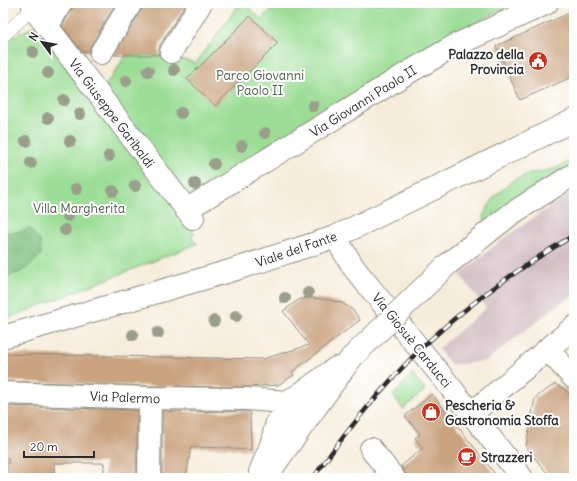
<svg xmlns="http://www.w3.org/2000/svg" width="577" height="481" viewBox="0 0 577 481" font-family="Delius,sans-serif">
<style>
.industrial{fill:#d2bec3}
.green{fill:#9bdd95;stroke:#638460}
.forest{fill:#7cbc7e;stroke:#547454}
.building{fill:#c9a37f}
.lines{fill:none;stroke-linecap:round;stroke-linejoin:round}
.service-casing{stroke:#908c82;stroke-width:14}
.minor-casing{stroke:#908c82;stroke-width:24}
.service{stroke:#fff;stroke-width:13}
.minor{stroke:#fff;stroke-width:22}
.rail-casing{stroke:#2b2b2b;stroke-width:4.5}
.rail{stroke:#fff;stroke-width:3;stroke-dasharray:9;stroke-linecap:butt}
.minor-bridge-casing{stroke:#908c82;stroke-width:24;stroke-linecap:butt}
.minor-bridge{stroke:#fff;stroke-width:22}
.tree{fill:#999f8b}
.labels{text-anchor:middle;stroke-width:4;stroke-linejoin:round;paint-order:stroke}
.poi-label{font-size:13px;font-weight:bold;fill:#2b2b2b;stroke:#fff;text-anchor:start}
.park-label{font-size:13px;fill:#4d604b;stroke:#fff}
.street-label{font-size:13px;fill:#2b2b2b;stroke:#fff}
</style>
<rect width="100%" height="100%" fill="#fff"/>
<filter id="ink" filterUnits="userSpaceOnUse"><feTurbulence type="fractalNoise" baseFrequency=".025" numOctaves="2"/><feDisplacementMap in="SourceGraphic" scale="8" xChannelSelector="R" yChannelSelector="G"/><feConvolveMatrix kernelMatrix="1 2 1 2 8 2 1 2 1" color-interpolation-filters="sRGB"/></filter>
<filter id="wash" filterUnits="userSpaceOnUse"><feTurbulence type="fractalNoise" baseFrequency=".012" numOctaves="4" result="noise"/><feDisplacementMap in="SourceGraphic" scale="16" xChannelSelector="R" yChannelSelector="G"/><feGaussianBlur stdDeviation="0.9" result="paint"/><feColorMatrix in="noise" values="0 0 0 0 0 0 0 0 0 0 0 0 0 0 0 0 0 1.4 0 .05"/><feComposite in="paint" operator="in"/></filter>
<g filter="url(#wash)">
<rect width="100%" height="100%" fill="#f5ecd9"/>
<path class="industrial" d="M 574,192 L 574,296 L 562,302 L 486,361 L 451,365 L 438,349 L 486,308 L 460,275 L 500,241 L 554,204 Z"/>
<path class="green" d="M 240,3 L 244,3 L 261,19 L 278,3 L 517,3 L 458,31 L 213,186 L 199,193 L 182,194 L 104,88 L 126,55 L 163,55 L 196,63 Z
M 35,26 L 195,233 L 191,236 L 197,244 L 3,320 L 3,44 L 9,38 Z
M 574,159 L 574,166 L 486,224 L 483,215 L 495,196 L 513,180 L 532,173 L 554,169 Z
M 412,374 L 425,390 L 403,409 L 393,396 Z"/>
<path class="forest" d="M 29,228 L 40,241 L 41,255 L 23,271 L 3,278 L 3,231 C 13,234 20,232 29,228 Z"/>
<g id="blocks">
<path class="building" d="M 73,3 L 116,3 L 90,47 L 89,52 L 82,51 L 62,26 L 72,9 Z
M 143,3 L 186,3 L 160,45 L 159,51 L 159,55 L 114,55 L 142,9 Z
M 574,11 L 574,76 L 520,100 L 496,46 Z
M 250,16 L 278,43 L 215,106 L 187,79 Z
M 313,298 L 329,300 L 342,303 L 353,310 L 360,320 L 292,372 L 294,375 L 278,385 L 250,387 L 150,386 L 3,381 L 3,354 L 263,359 L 309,345 L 283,311 L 300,299 Z
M 555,384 L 566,390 L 574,401 L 574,478 L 551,478 L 526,447 L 535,398 Z
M 432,394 L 485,461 L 498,478 L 410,478 L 404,472 L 401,466 L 423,448 L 415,438 L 420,434 L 405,416 Z
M 3,406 L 137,410 L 137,478 L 104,478 L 104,463 L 54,463 L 54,478 L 8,478 L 8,458 L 3,458 Z
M 162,411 L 250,412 L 251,450 L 231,449 L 231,448 L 191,447 L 186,478 L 162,478 Z"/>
</g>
</g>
<g filter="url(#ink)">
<use href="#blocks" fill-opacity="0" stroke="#908c82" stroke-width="1"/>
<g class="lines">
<g class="service-casing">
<path id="service" d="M 3,36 L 33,8"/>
</g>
<g class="minor-casing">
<path id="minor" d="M 33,8 L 193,218
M 47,27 L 61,3
M 171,52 L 201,3
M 101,53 L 131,3
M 186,210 L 404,75 L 456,45 L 547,3
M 335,237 L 354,268 L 444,379 L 522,478
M 3,337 L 233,270 L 335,237 L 574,120
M 547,349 L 574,378
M 3,393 L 150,398 L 247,399 L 286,402 L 292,405 L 295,411 L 297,422 L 295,437
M 286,402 L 299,395 L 336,368
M 471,414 L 574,327
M 371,449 L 394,478
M 260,472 L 271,445 L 277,422
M 149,478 L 150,398
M 265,478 L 352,357"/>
</g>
<use href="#service" class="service"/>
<use href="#minor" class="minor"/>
<g class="rail-casing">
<path id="rail" d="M 313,478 C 340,440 370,402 402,368 C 452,315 512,272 574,235"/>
</g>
<use href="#rail" class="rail"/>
<g class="minor-bridge-casing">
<path id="minor-bridge" d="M 352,357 L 448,264 L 511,214 L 574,174"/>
</g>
<use href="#minor-bridge" class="minor-bridge"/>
</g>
<g class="tree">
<circle cx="33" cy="52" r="6"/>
<circle cx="174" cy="70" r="6"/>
<circle cx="148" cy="71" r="6"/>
<circle cx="48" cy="73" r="6"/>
<circle cx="126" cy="81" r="6"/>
<circle cx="64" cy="100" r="6"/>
<circle cx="313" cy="106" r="6"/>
<circle cx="181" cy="113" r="6"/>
<circle cx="80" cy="114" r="6"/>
<circle cx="48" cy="118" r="6"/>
<circle cx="265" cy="133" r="6"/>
<circle cx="26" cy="141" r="6"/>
<circle cx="70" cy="141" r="6"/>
<circle cx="242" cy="146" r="6"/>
<circle cx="109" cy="156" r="6"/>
<circle cx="31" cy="163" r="6"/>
<circle cx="214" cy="164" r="6"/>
<circle cx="195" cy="184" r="6"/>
<circle cx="135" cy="186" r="6"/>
<circle cx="76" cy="189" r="6"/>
<circle cx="113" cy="191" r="6"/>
<circle cx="68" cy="216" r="6"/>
<circle cx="65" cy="230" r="6"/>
<circle cx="308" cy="293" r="6"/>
<circle cx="285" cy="298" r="6"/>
<circle cx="236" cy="316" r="6"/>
<circle cx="214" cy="321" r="6"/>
<circle cx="158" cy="333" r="6"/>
<circle cx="133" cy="335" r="6"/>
</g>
</g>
<defs>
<g id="civic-disc" transform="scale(1)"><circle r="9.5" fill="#c8321e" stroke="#fff"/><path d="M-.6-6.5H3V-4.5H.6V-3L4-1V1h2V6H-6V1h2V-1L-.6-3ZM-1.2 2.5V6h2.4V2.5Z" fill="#fff"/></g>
<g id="shop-disc" transform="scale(1)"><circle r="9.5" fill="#c8321e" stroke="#fff"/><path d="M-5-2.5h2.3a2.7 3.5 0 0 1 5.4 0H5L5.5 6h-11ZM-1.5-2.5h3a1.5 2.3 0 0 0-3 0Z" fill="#fff"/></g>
<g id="cafe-disc" transform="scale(1)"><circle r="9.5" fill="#c8321e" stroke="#fff"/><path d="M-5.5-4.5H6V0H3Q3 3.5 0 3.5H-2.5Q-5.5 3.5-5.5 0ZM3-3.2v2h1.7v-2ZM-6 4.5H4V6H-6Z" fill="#fff"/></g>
</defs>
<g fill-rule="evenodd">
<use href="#civic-disc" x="538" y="61"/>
<use href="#shop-disc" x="431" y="412"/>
<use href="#cafe-disc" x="467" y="457"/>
</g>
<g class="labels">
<g class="poi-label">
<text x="524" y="59" text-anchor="end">Palazzo della<tspan x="524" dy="15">Provincia</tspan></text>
<text x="445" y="410">Pescheria &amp;<tspan x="445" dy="15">Gastronomia Stoffa</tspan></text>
<text x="481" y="462">Strazzeri</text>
</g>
<g class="park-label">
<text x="260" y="80">Parco Giovanni<tspan x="260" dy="15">Paolo II</tspan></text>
<text x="79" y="213">Villa Margherita</text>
</g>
<g class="street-label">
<text transform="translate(363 101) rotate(-32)" y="5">Via Giovanni Paolo II</text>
<text transform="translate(112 113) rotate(53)" y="5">Via Giuseppe Garibaldi</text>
<text transform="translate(296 249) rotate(-19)" y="5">Viale del Fante</text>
<text transform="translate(412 340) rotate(51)" y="5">Via Giosuè Carducci</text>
<text transform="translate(125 397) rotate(2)" y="5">Via Palermo</text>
</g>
</g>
<rect width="577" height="481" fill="none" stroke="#fff" stroke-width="16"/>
<g transform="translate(42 42) rotate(302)" stroke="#ffffff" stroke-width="3" paint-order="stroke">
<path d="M0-3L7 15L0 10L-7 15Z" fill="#2b2b2b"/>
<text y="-6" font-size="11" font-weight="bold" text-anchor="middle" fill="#2b2b2b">N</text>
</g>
<path d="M24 451v6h70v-6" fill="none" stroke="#2b2b2b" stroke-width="2"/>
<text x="30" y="451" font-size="12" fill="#2b2b2b" stroke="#ffffff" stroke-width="3" paint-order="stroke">20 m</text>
</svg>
